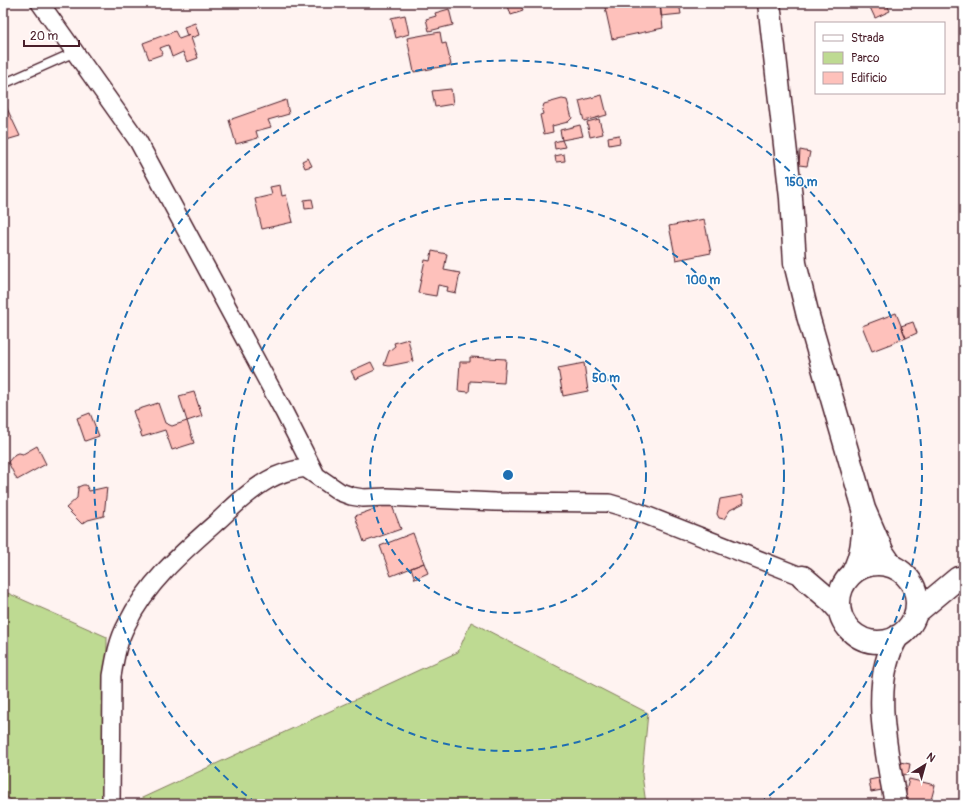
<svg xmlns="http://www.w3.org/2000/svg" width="967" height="807" viewBox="0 0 967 807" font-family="Pangolin,sans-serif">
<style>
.green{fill:#beda92;stroke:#847c5e}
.building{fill:#fec1bb;stroke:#4a1f2b}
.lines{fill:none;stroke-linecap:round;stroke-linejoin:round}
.lane-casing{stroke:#4a1f2b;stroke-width:11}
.street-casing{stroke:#4a1f2b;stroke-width:20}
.secondary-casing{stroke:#4a1f2b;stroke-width:25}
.lane{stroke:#fff;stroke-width:8}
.street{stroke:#fff;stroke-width:17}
.secondary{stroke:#fff;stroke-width:22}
.ring{fill:none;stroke:#1f6fb2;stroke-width:2;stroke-dasharray:7 5}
.centre{fill:#1f6fb2;stroke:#fff;stroke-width:2}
.ring-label{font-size:12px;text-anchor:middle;font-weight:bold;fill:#1f6fb2;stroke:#fff;stroke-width:3;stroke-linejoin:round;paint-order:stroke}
</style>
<rect width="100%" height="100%" fill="#fff3f1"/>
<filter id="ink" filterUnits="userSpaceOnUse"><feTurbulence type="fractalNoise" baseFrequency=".025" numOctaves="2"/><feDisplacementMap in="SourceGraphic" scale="8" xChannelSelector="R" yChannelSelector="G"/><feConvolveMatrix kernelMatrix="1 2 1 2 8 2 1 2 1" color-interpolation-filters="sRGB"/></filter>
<g filter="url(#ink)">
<path class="green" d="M 3,591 L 107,637 L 106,804 L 18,804 L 3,795 Z
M 471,622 L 648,713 L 642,775 L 646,804 L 129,804 L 458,652 Z"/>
<path class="building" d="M 507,3 L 520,3 L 523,11 L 511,15 Z
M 604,3 L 660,3 L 663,28 L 612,39 Z
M 660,3 L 679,3 L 681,14 L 661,16 Z
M 868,3 L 886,3 L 890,11 L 875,18 Z
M 449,9 L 453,25 L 429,31 L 426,19 L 436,16 L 435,13 Z
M 405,15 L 409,34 L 396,38 L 391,18 Z
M 195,23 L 199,35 L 191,38 L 190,35 L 187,36 L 184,27 Z
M 175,31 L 179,39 L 190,35 L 198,58 L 187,62 L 183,52 L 172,57 L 168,45 L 160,48 L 163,54 L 149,59 L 143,43 Z
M 440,32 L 442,44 L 446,43 L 451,65 L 414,72 L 407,38 Z
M 451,89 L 453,104 L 435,107 L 432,91 Z
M 602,95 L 607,115 L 584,121 L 579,101 Z
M 562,99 L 567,100 L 572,118 L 568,122 L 552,126 L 553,132 L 544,134 L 540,115 L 543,114 L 542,110 L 544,104 Z
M 3,100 L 20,136 L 3,141 Z
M 286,100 L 289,114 L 268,120 L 271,127 L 256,131 L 258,138 L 236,144 L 229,120 Z
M 599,119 L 603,134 L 590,137 L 587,122 Z
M 580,125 L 583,136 L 562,140 L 560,130 Z
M 619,135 L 620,143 L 609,145 L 608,137 Z
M 562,140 L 565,147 L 555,149 L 554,142 Z
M 800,150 L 810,152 L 807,166 L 799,165 Z
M 564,154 L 565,161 L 556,162 L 555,156 Z
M 308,158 L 312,166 L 305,168 L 302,161 Z
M 280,185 L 282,196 L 286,195 L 293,222 L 262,229 L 255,199 L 272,195 L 270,187 Z
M 312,199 L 314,208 L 305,209 L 304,200 Z
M 704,219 L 711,253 L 676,260 L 669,226 Z
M 432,251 L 447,254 L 444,270 L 460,273 L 456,293 L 447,291 L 448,287 L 438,285 L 436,296 L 418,293 L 425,260 L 430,261 Z
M 896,313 L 906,338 L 872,351 L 862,326 Z
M 913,322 L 917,333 L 906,338 L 901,326 Z
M 408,339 L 413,361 L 389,366 L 384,365 L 389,351 L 395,346 L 394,343 Z
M 470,357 L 506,359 L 504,383 L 470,381 L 469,392 L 458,391 L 460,362 L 470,362 Z
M 371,362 L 375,370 L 355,379 L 351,371 Z
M 584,363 L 588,391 L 563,396 L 558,368 Z
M 194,392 L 202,416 L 187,421 L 179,396 Z
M 158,403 L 165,423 L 172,426 L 187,421 L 194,443 L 172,450 L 165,430 L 142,437 L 133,411 Z
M 90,413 L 99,436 L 85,441 L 77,418 Z
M 37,446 L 46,464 L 17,480 L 8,462 L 15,454 L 19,453 L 23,454 Z
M 83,485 L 86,485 L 89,491 L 107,487 L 104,516 L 88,520 L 82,524 L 66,508 L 77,498 L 78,487 Z
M 743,495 L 744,503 L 730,510 L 724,519 L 719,518 L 717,514 L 720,499 Z
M 391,503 L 401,529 L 364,542 L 355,516 Z
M 413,533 L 424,563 L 391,576 L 380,546 Z
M 424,563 L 428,573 L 415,579 L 411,568 Z
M 900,762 L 910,764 L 908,775 L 898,773 Z
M 879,778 L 882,790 L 871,792 L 869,780 Z
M 909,779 L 935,785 L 930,804 L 903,804 Z"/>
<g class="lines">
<g class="lane-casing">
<path id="lane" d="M 3,84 L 75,52"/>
</g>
<g class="street-casing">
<path id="street" d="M 40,3 L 138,141 L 284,412 L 315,473
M 111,804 L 112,676 C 115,658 118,640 127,624 C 147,582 185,550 219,520 C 234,506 250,490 268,480 C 280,473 292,470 305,468 L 340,492 L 351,496 L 363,498 L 387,497 L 495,502 L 609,503 L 633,510 L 803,577"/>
</g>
<g class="secondary-casing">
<path id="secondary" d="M 769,3 L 791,198 L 795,263 L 808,316 L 864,509 L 883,553 L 892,566
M839 603a39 39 0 1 1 78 0a39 39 0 1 1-78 0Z
M 853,572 C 863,554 863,534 864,514
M 803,577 L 831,601 L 840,611
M 916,613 L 958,578
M 896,804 C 887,755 869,680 898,636"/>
</g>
<use href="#lane" class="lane"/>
<use href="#street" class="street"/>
<use href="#secondary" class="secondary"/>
</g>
</g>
<g class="ring">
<circle cx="508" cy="475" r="138"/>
<circle cx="508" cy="475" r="276"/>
<path d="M256 803A414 414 0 1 1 760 803"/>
</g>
<circle cx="508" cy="475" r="6" class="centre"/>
<g class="ring-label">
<text x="801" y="186">150 m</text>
<text x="703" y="284">100 m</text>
<text x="606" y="382">50 m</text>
</g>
<rect width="967" height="807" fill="none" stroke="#fff" stroke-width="16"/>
<rect x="8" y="8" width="951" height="791" fill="none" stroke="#4a1f2b" stroke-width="1.5" filter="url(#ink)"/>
<rect x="815" y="22" width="130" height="72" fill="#ffffff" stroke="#b7a5aa"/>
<rect x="823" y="35" width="20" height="6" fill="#ffffff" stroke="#b7a5aa"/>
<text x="851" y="42" font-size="12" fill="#4a1f2b">Strada</text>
<rect x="823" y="52" width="20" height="12" fill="#beda92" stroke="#b7a5aa"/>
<text x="851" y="62" font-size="12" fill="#4a1f2b">Parco</text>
<rect x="823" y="72" width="20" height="12" fill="#fec1bb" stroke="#b7a5aa"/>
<text x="851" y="82" font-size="12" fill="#4a1f2b">Edificio</text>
<g transform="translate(925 765) rotate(37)" stroke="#ffffff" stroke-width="3" paint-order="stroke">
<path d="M0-3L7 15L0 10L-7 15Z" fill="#4a1f2b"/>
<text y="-6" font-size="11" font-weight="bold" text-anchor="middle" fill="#4a1f2b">N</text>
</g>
<path d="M24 40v6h55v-6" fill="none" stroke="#4a1f2b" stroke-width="2"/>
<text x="30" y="40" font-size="12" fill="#4a1f2b" stroke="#ffffff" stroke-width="3" paint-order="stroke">20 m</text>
</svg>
